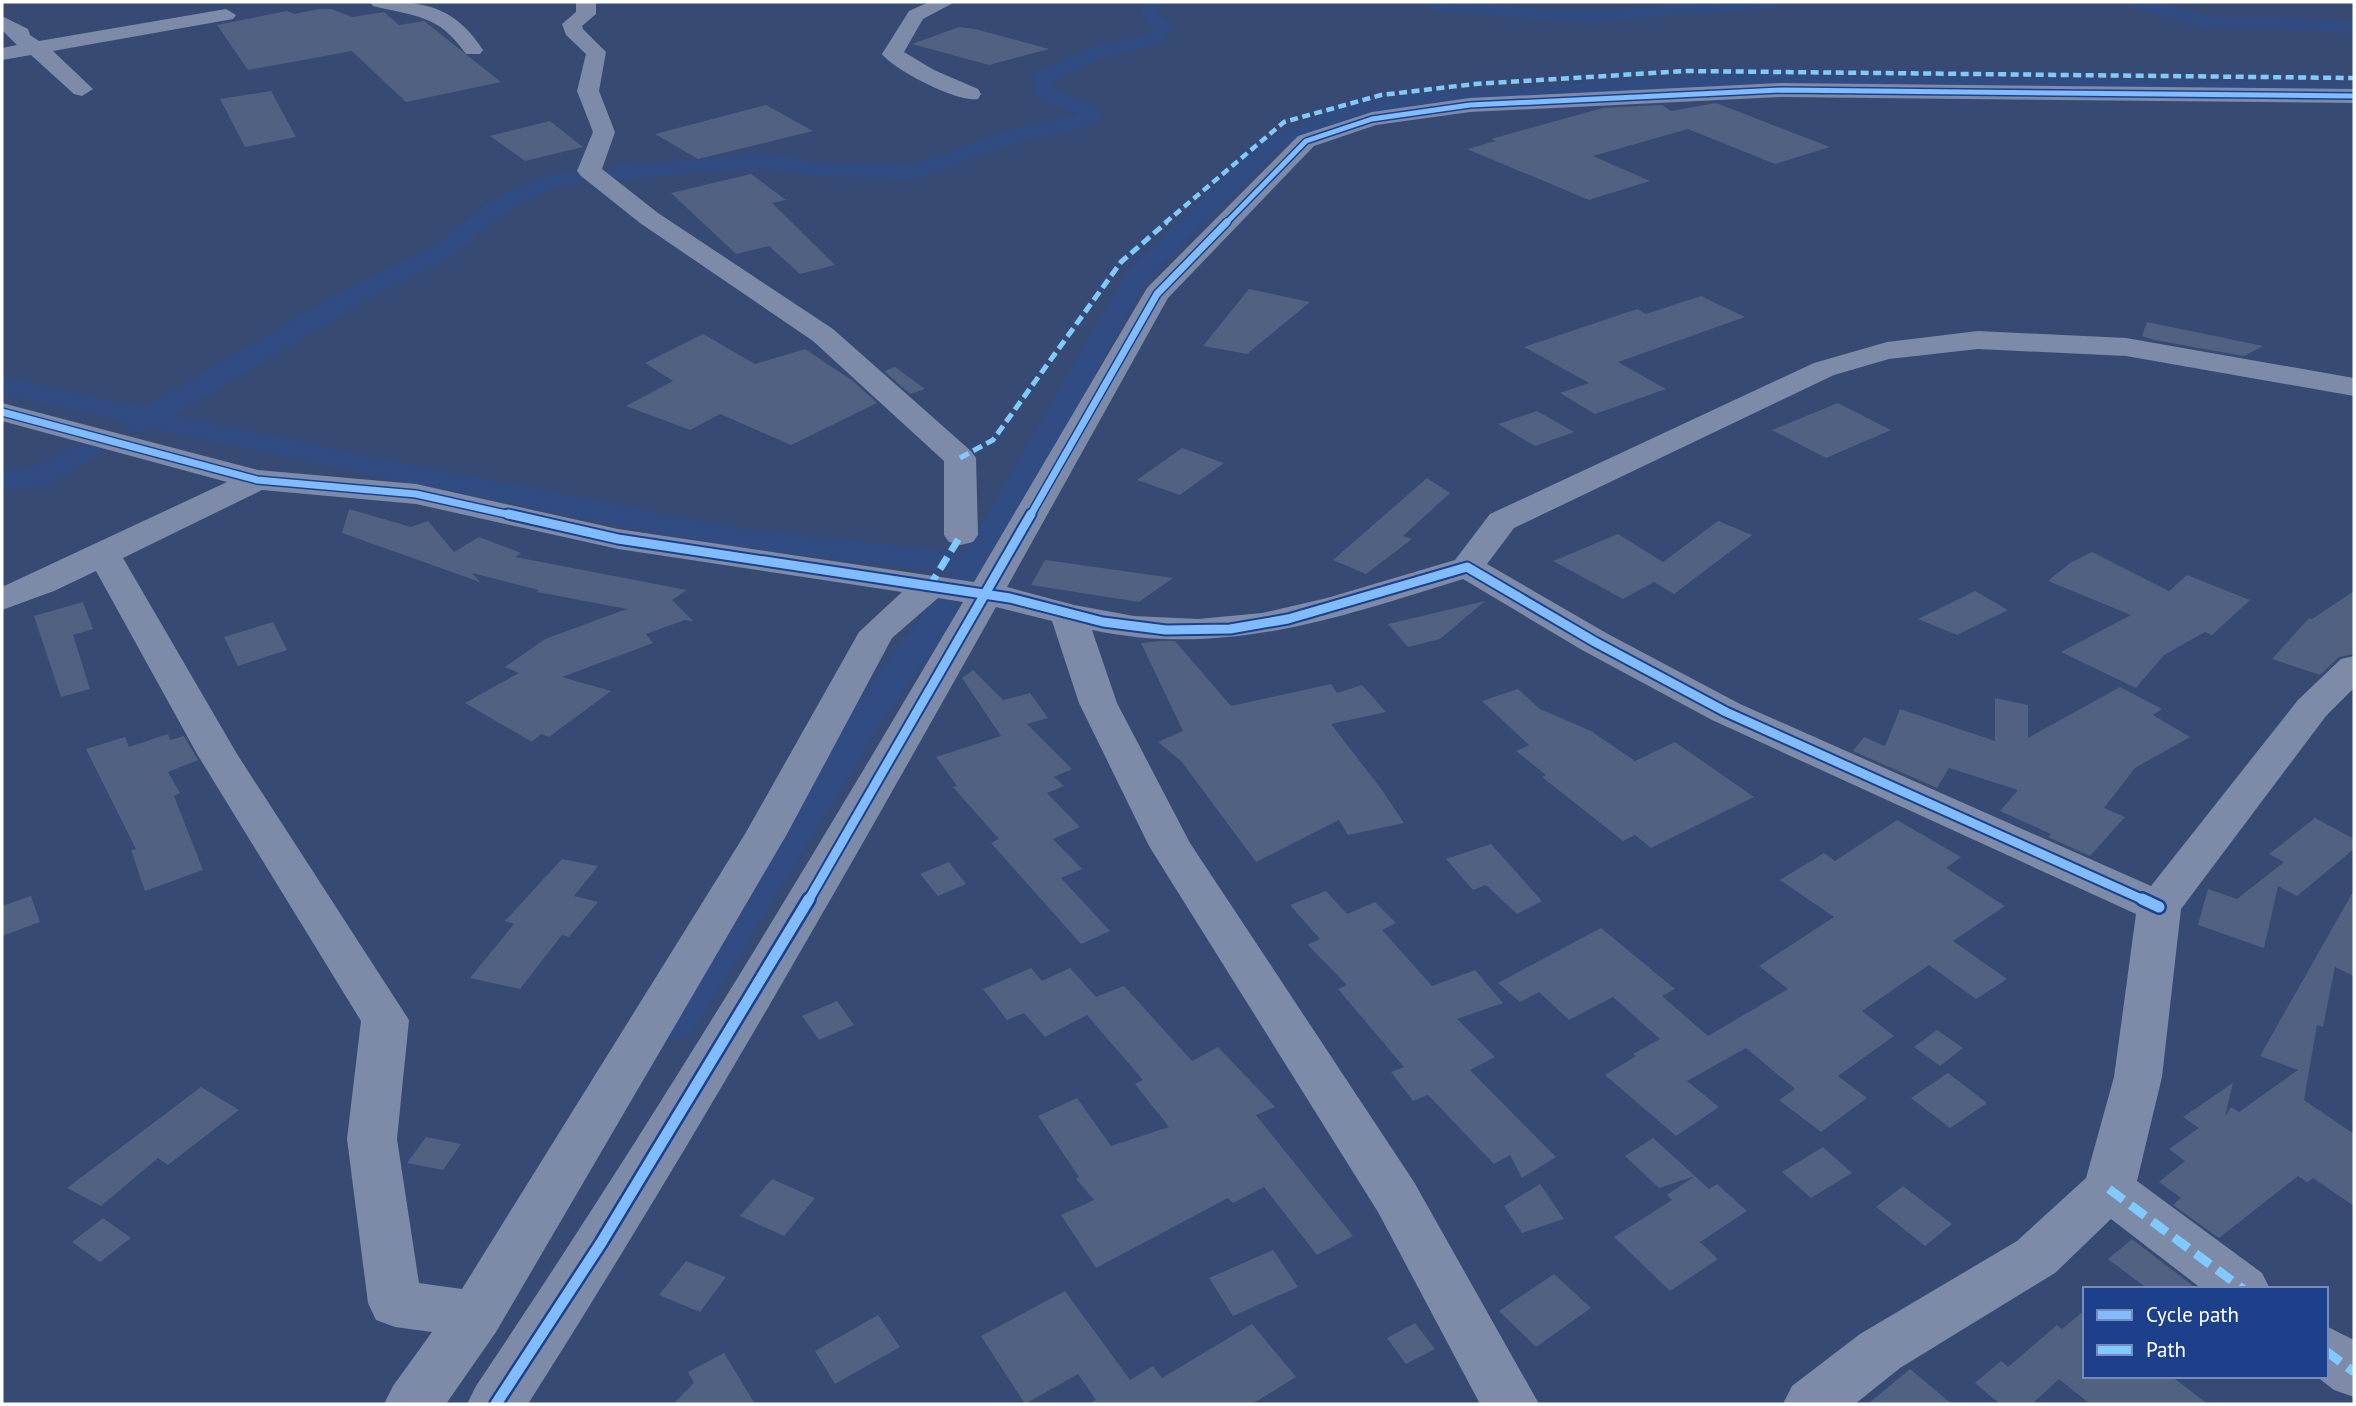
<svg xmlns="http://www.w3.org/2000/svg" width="2356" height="1406" viewBox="0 0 2356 1406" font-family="'PT Sans',sans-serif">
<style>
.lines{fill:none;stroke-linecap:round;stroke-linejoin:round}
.canal{fill:#314b83;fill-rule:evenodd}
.building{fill:#516182}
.minor{fill:#7d8ba8;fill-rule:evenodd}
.quiet-far3{stroke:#80caff;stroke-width:4.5;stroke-dasharray:8 4.5;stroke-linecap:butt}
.quiet-far2{stroke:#80caff;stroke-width:5;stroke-dasharray:10 5;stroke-linecap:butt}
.quiet-far1{stroke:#80caff;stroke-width:7;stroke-dasharray:14 7;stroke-linecap:butt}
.quiet{stroke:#80caff;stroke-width:9;stroke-dasharray:18 9;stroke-linecap:butt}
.cycleway-far3-casing{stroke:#1d408d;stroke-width:8}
.cycleway-far2-casing{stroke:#1d408d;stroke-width:10}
.cycleway-far1-casing{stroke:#1d408d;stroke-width:13}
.cycleway-casing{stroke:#1d408d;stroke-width:16}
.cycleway-far3{stroke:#80bcff;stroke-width:5}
.cycleway-far2{stroke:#80bcff;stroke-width:7}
.cycleway-far1{stroke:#80bcff;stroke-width:9}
.cycleway{stroke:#80bcff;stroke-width:11}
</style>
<rect width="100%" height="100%" fill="#364a74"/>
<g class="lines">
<path class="canal" d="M 1146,2 L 1165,2 L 1158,11 L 1172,29 L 1163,43 L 1110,55 L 1053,80 L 1054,91 L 1096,106 L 1101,119 L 1098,124 L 1025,140 L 915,179 L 819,176 L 762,168 L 614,180 L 603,173 L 614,166 L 762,154 L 819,162 L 913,165 L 1011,130 L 1078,115 L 1037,98 L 1032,77 L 1035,73 L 1097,46 L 1149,35 L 1152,29 L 1139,11 Z
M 1418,2 C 1474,0 1531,12 1588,10 C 1652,8 1715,0 1779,2 L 1770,8 L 1586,22 L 1434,11 Z
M 2126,2 L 2155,2 L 2211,17 L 2284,17 L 2354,22 L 2354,34 L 2284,29 L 2210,29 L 2128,6 Z
M 1726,74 L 2354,83 L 2354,95 L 1726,86 L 1413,106 L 1351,119 L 1279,150 L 1147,280 L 992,564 L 879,726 L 691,1035 L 675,1040 L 659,1035 L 652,1023 L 659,1011 L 842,724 L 953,572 L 741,549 L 359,473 L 152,428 L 137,433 L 127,430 L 124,421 L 2,394 L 2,377 L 143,408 L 352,286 L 434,247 L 479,209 L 511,190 L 552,174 L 584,173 L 588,178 L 584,183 L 557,187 L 527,200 L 495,219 L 452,257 L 370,298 L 174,415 L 359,455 L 741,529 L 965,553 L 1127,271 L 1263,140 L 1337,109 L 1413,94 Z
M 87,441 L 98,444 L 102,450 L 98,456 L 45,486 L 2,490 L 2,472 L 27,470 Z"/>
</g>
<path class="building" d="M 319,9 L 332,9 L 352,17 L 384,12 L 399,25 L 424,21 L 501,82 L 406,102 L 352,51 L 248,70 L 217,25 L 287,11 L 294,14 Z
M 959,27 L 975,29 L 1049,49 L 989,65 L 912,44 Z
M 271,91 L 296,137 L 245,147 L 220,99 Z
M 1716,103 L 1830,147 L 1775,164 L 1688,129 L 1593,156 L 1650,181 L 1589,200 L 1467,149 L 1496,141 L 1491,139 L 1603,108 L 1662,105 L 1671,111 Z
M 766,105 L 813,131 L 698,159 L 655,134 Z
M 550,121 L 583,147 L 525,161 L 490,136 Z
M 751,174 L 786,200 L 772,203 L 835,265 L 800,274 L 769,246 L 736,254 L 671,193 Z
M 1249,289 L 1310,302 L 1247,354 L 1203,346 Z
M 1701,296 L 1745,317 L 1618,362 L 1666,389 L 1595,414 L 1560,393 L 1589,383 L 1524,347 L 1637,309 L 1646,314 Z
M 2147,322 L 2263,346 L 2244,356 L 2154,340 L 2142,336 Z
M 703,334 L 755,364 L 805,349 L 853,381 L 877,403 L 791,445 L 720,414 L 690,430 L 626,406 L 673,381 L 645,363 Z
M 895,367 L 925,389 L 910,394 L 884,371 Z
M 1838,403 L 1891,430 L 1826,458 L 1772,430 Z
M 1537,411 L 1574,432 L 1535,446 L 1498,424 Z
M 1182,448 L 1224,463 L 1180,495 L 1137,480 Z
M 1427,478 L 1450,493 L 1403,536 L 1412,539 L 1366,574 L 1333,560 Z
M 349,509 L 411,527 L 428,521 L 454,552 L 479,537 L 521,553 L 515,557 L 687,590 L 672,600 L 693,621 L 685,620 L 646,634 L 653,643 L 562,677 L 611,691 L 549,737 L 541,734 L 532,742 L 465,703 L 519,673 L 505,667 L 545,639 L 627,609 L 537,592 L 539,590 L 472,573 L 480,582 L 342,533 Z
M 1718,521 L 1752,535 L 1674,594 L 1654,582 L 1623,599 L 1553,561 L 1618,534 L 1663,562 Z
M 2092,552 L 2169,591 L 2187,575 L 2250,600 L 2212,635 L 2205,632 L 2164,655 L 2136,688 L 2061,652 L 2131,615 L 2048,581 L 2070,563 Z
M 1045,560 L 1173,578 L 1139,602 L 1031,585 Z
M 1975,591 L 2008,610 L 1957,635 L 1918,619 Z
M 2354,591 L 2354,654 L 2339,657 L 2320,675 L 2272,659 L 2309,618 L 2312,619 Z
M 1485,601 L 1440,639 L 1408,647 L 1388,624 Z
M 83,602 L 93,629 L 73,635 L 90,689 L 61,697 L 34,616 Z
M 273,622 L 287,650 L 238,666 L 224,637 Z
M 1160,641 L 1175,641 L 1231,706 L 1331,684 L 1337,693 L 1362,685 L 1386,712 L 1331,724 L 1382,790 L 1404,823 L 1348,835 L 1339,820 L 1256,862 L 1182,762 L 1158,742 L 1183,731 L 1141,643 Z
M 973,670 L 1003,700 L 1030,693 L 1048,718 L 1027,724 L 1072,769 L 1054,777 L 1064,786 L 1047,793 L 1080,827 L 1053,839 L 1082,869 L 1061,878 L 1110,931 L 1081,944 L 991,843 L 999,839 L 953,787 L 957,786 L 936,757 L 1001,736 L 962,678 Z
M 2120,687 L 2162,709 L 2153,715 L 2190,737 L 2135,768 L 2104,808 L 2125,817 L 2090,856 L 2048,837 L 2051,834 L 2000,811 L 2018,790 L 1949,768 L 1937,788 L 1853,751 L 1864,737 L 1885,746 L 1900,709 L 1995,741 L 1995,698 L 2028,705 L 2028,738 Z
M 1518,689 L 1540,709 L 1591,731 L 1635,761 L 1675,742 L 1754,797 L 1651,848 L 1635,835 L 1623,841 L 1542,777 L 1546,775 L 1516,751 L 1529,745 L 1482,701 Z
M 168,734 L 170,740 L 184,736 L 198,760 L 168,772 L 180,793 L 174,796 L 203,870 L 145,891 L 131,850 L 136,849 L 86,749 L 125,737 L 129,747 Z
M 2315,818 L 2354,839 L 2354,849 L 2297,896 L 2278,886 L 2264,948 L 2198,925 L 2208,889 L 2237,899 L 2284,862 L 2269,854 Z
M 1897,820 L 1961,857 L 1946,868 L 2005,906 L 1953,941 L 2007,979 L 1976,999 L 1929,965 L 1862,1011 L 1894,1036 L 1838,1076 L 1867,1098 L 1821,1132 L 1779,1100 L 1795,1089 L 1746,1048 L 1687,1081 L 1719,1107 L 1676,1136 L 1605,1075 L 1636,1056 L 1633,1054 L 1660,1039 L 1613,997 L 1569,1020 L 1539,992 L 1520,1002 L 1498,983 L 1601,928 L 1675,989 L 1662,996 L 1708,1036 L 1788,989 L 1759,966 L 1834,917 L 1780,880 L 1824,853 L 1835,861 Z
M 1491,844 L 1542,901 L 1517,914 L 1486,885 L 1473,890 L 1446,859 Z
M 562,859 L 598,866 L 574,896 L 598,902 L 569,937 L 562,935 L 520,989 L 470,978 L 514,924 L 505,921 Z
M 949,862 L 966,884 L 938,896 L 920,874 Z
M 2354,890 L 2354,976 L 2335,967 L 2323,1027 L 2317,1025 L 2304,1100 L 2354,1134 L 2354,1206 L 2313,1178 L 2307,1182 L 2298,1176 L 2219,1238 L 2173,1205 L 2181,1198 L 2159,1182 L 2185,1161 L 2169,1149 L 2199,1128 L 2183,1117 L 2233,1083 L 2225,1116 L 2231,1107 L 2239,1112 L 2298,1070 L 2260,1056 Z
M 1326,891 L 1347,914 L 1375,902 L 1396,923 L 1382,930 L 1432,986 L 1475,970 L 1503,1003 L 1457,1019 L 1495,1057 L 1470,1070 L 1556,1157 L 1522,1178 L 1510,1155 L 1494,1164 L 1428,1095 L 1413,1101 L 1391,1072 L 1404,1067 L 1338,989 L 1347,985 L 1308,945 L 1320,939 L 1290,905 Z
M 31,896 L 40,922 L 2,936 L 2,906 Z
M 1031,968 L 1042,981 L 1070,968 L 1096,997 L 1124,986 L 1192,1061 L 1218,1047 L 1275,1107 L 1256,1115 L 1353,1236 L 1317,1255 L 1264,1187 L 1233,1203 L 1228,1198 L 1096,1268 L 1061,1215 L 1094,1200 L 1076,1179 L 1079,1177 L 1038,1116 L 1077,1098 L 1111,1146 L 1169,1127 L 1135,1084 L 1143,1080 L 1087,1015 L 1045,1037 L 1024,1013 L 1007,1020 L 983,989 Z
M 837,1001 L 854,1025 L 819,1040 L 802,1016 Z
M 1937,1030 L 1963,1048 L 1940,1066 L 1914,1047 Z
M 1948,1073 L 1987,1103 L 1950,1128 L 1911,1098 Z
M 201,1087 L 239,1110 L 168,1165 L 158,1158 L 101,1206 L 67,1188 Z
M 426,1137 L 461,1144 L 443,1170 L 407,1163 Z
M 1653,1138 L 1695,1176 L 1659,1188 L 1625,1156 Z
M 1823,1147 L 1852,1173 L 1811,1198 L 1782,1172 Z
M 1695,1176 L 1709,1189 L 1717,1184 L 1747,1211 L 1700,1242 L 1718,1259 L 1670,1291 L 1614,1237 L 1672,1200 L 1667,1195 Z
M 772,1179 L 815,1198 L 784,1236 L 740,1216 Z
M 1540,1184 L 1564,1219 L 1522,1233 L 1504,1206 Z
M 1903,1186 L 1952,1224 L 1925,1246 L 1876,1207 Z
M 103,1218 L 131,1238 L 100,1262 L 72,1242 Z
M 2132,1239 L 2197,1289 L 2148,1289 L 2108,1259 Z
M 1273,1250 L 1298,1287 L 1233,1316 L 1209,1278 Z
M 686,1261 L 726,1277 L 700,1312 L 659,1295 Z
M 1554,1274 L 1591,1308 L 1536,1347 L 1499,1311 Z
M 1065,1291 L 1130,1380 L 1153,1366 L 1162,1378 L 1252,1324 L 1296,1377 L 1252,1404 L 1088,1404 L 1096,1400 L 1078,1374 L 1025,1404 L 981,1336 Z
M 2085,1310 L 2085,1376 L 2171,1376 L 2208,1404 L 2090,1404 L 2059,1379 L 2032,1404 L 2000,1404 L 1975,1383 L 2001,1361 L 2008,1367 L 2057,1325 L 2062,1329 Z
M 878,1315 L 900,1347 L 835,1384 L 815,1351 Z
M 1415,1323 L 1435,1349 L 1406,1364 L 1387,1338 Z
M 724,1353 L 755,1404 L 673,1404 L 694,1383 L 688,1372 Z
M 1910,1369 L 1952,1404 L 1868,1404 Z"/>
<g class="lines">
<path class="minor" d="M 370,2 C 422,0 454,5 483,50 L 480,54 L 466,54 C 438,14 417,17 373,6 Z
M 576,2 L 596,2 L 596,14 L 582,26 L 583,29 L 606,52 L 599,91 L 615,132 L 602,169 L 658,213 L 833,329 L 971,451 L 976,458 L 978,535 L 973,542 L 961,545 L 949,542 L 944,535 L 944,461 L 813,341 L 640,223 L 581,176 L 577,171 L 593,132 L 577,91 L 586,54 L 566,35 L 562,24 L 576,12 Z
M 929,2 L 955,2 L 923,19 L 904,52 L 934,70 L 978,89 L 981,94 L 978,99 C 958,103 894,70 882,54 L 909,11 Z
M 226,9 L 236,15 L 233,19 L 53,51 L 93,89 L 82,96 L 74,94 L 31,55 L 2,60 L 2,48 L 17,45 L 2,30 L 2,16 L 28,29 L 30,35 L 39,41 Z
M 1781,83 L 2354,89 L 2354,103 L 1781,97 L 1470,112 L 1376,125 L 1314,146 L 1168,298 L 1007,587 L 1074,605 L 1134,616 L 1198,619 L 1262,613 L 1327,598 L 1455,560 L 1490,514 L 1814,363 L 1887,342 L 1978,331 L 2126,338 L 2354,378 L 2354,396 L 2126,356 L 1978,349 L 1889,359 L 1834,375 L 1514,528 L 1487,564 L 1608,634 L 1740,704 L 2151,886 L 2298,700 L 2341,659 L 2354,656 L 2354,688 L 2326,716 L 2181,909 L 2162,1077 L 2137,1181 L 2262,1273 L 2270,1289 L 2202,1289 L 2111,1219 L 2055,1273 L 1900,1368 L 1855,1404 L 1783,1404 L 1792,1386 L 1860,1334 L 2017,1241 L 2086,1178 L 2114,1077 L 2136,914 L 1712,720 L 1582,650 L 1463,579 C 1338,618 1224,658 1092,630 L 1117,703 L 1190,843 L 1414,1182 L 1539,1404 L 1480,1404 L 1378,1212 L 1149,846 L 1079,703 L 1052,621 L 996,607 C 845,876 693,1144 528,1404 L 467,1404 L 476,1386 C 648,1130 807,867 963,602 L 938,598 L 892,638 L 787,834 L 496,1332 L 446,1404 L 384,1404 L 393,1386 L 432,1332 L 395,1327 L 376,1320 L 368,1303 L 347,1139 L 361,1021 L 197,754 L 96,571 L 54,591 L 2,610 L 2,587 L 227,482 L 2,421 L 2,403 L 258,470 L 416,484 L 618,529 L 974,582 L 1147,288 L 1298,136 L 1372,112 L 1470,98 ZM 262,490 L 416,504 L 618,549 L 902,592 L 859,632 L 745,834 L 462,1289 L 419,1283 L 397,1139 L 409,1020 L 237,754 L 123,558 Z
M 2326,1326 L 2354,1340 L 2354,1397 L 2334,1390 L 2316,1376 L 2326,1376 Z"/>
<path class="quiet-far3" d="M 1165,223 L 1284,122 L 1381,95 L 1475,84 L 1686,71 L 2354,78"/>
<path class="quiet-far2" d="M 960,458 L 993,440 L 1121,262 L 1167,222"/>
<path class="quiet-far1" d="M 929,587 L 961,535"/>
<path class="quiet" d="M 2109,1189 L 2243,1289
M 2326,1351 L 2354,1372"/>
<g class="cycleway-far3-casing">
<path id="cycleway-far3" d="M 1226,223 L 1306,141 L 1372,119 L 1470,105 L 1781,90 L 2354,96"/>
</g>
<g class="cycleway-far2-casing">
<path id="cycleway-far2" d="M 2,412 L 257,480 L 416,494 L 515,516
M 1030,516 L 1157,294 L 1227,222"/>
</g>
<g class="cycleway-far1-casing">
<path id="cycleway-far1" d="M 508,514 L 618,539 L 1010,598 L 1103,622 L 1166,630 L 1230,629 L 1288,619 L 1467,567 L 1595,642 L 1726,712 L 2146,901
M 808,901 L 1031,514"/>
</g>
<g class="cycleway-casing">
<path id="cycleway" d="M 2142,899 L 2159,907
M 496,1404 L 601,1243 L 809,899"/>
</g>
<use href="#cycleway-far3" class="cycleway-far3"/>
<use href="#cycleway-far2" class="cycleway-far2"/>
<use href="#cycleway-far1" class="cycleway-far1"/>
<use href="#cycleway" class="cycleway"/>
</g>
<rect width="2356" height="1406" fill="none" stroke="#ffffff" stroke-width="7"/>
<rect x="2083" y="1287" width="245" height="91" fill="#1d408d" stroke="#778cbb" stroke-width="2"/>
<rect x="2097" y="1310" width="35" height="10" fill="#80bcff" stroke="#778cbb" stroke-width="2"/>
<text x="2146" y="1322" font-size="21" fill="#ffffff">Cycle path</text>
<rect x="2097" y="1345" width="35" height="10" fill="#80caff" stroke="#778cbb" stroke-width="2"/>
<text x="2146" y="1357" font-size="21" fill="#ffffff">Path</text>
</svg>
